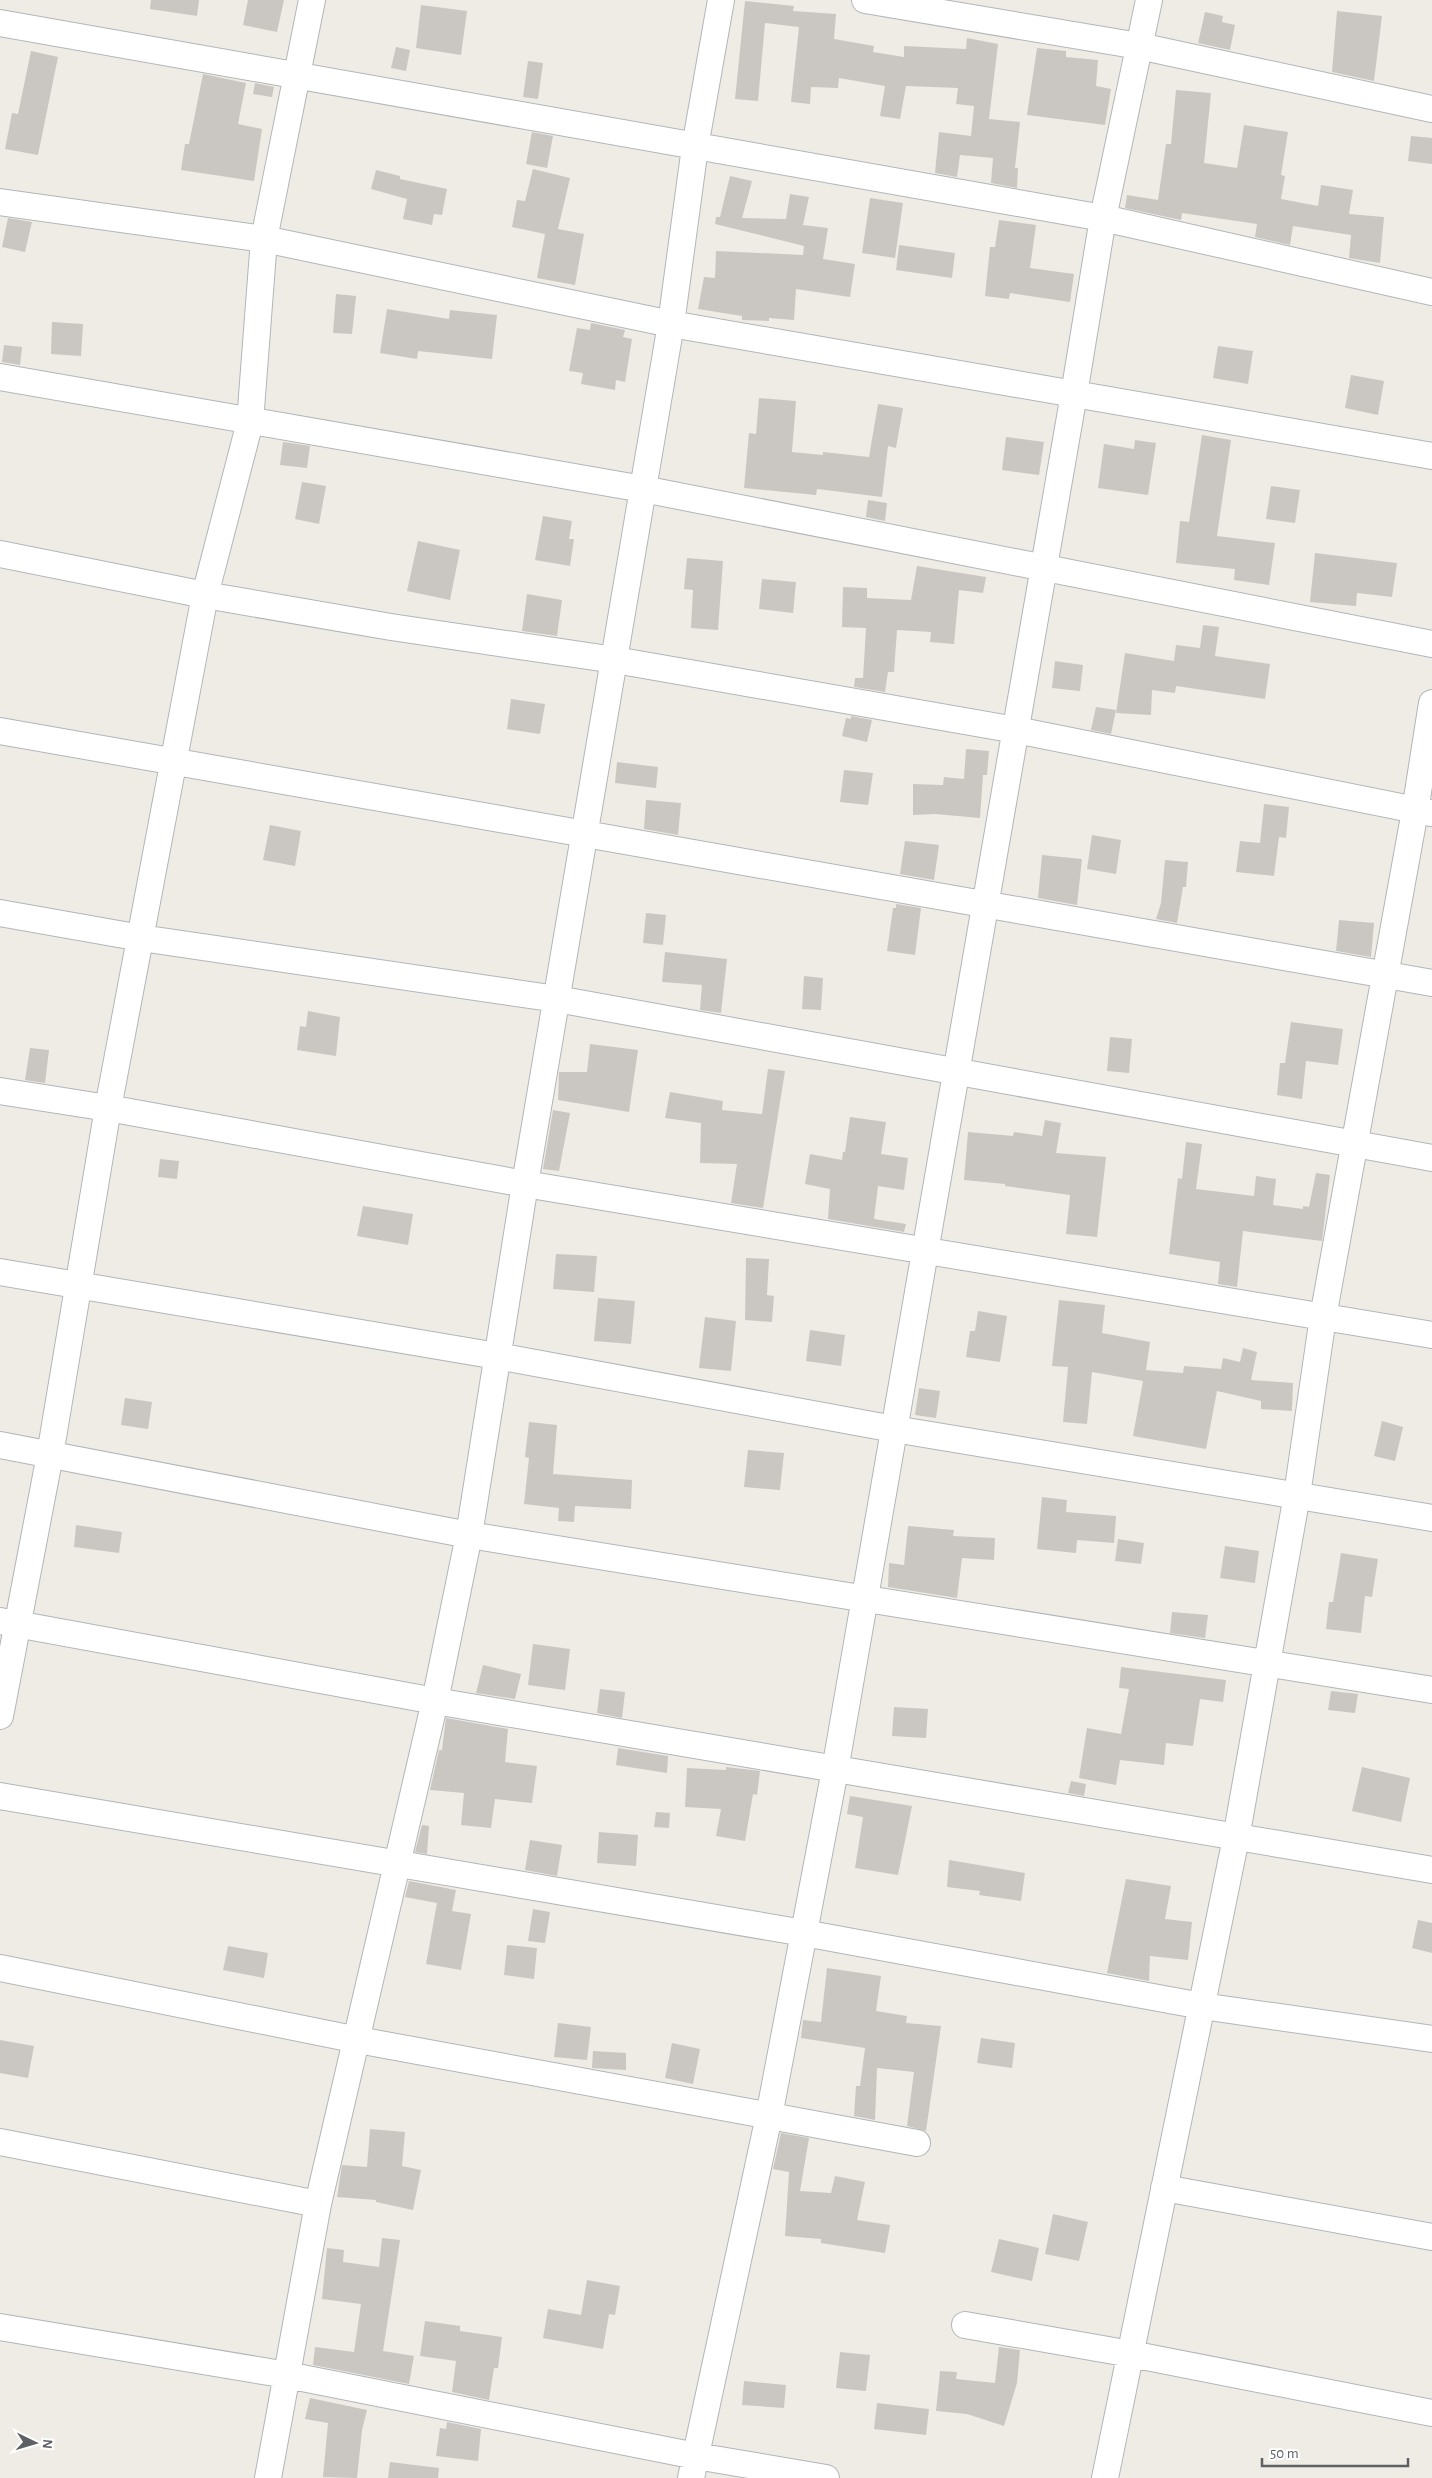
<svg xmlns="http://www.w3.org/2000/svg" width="1432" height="2478" viewBox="0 0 1432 2478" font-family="'Alegreya Sans',sans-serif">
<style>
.building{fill:#cac7c2}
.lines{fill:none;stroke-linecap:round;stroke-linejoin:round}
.minor-casing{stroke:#b2b6b9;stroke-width:28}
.minor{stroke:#fff;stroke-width:26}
</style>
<rect width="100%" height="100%" fill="#efece5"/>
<path class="building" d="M 151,0 L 199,0 L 197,16 L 150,9 Z
M 248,0 L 284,0 L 277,32 L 243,25 Z
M 745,1 L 794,6 L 793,11 L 836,14 L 834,39 L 874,46 L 873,52 L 904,57 L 904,46 L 966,49 L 967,38 L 998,44 L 989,119 L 1020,122 L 1015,168 L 1018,168 L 1017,188 L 991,183 L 993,158 L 960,155 L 957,177 L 935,173 L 939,132 L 971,136 L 974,106 L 956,104 L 958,88 L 906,86 L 900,119 L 880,116 L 885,86 L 839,78 L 838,88 L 811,87 L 810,104 L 791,102 L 799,27 L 765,23 L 758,101 L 735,99 Z
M 421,5 L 467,11 L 461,55 L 416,48 Z
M 1337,11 L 1382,16 L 1374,81 L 1332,72 Z
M 1205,12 L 1223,16 L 1222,22 L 1235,25 L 1230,50 L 1198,43 Z
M 396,47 L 410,50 L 406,71 L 391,68 Z
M 1037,48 L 1066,51 L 1066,57 L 1098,60 L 1096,86 L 1111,89 L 1105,125 L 1027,115 Z
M 31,51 L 58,57 L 38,155 L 5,149 L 12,113 L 18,114 Z
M 528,61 L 543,63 L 538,99 L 523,97 Z
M 203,74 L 246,83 L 238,124 L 262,129 L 254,181 L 181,170 L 185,144 L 189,144 Z
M 255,83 L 274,87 L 272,97 L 253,94 Z
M 1176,90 L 1211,93 L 1204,163 L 1237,168 L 1244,125 L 1288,132 L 1281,175 L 1285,176 L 1281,199 L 1318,206 L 1321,185 L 1353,190 L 1349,214 L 1384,217 L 1380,263 L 1349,258 L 1351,235 L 1293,226 L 1290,245 L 1255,237 L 1257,224 L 1182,213 L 1181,220 L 1125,208 L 1127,195 L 1158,200 L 1166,144 L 1171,144 Z
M 532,132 L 553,136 L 547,168 L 526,164 Z
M 1411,136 L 1432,138 L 1432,164 L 1408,161 Z
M 533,169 L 570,178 L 558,229 L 584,234 L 575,285 L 537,278 L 545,234 L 512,227 L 517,200 L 525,201 Z
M 376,170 L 400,176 L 400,179 L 447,189 L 442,215 L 434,214 L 432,225 L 403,219 L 407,199 L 371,189 Z
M 730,176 L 752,181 L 742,218 L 786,219 L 790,194 L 809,197 L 803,225 L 828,228 L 823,259 L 855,264 L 850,297 L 796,289 L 794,320 L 769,318 L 769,321 L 742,320 L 742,316 L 698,309 L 704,277 L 715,278 L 716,251 L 803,255 L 804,246 L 715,224 L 716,217 L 720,217 Z
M 870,198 L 903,203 L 895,258 L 862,253 Z
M 8,218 L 32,222 L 25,252 L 2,247 Z
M 999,220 L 1036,225 L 1030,268 L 1074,274 L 1070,302 L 1010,293 L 1009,299 L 985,296 L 990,247 L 995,247 Z
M 899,245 L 955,253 L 952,278 L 896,270 Z
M 336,294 L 356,296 L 352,334 L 333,333 Z
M 387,309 L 449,319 L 450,310 L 497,315 L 492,359 L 418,351 L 417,359 L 380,353 Z
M 52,322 L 83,324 L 81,356 L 51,354 Z
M 591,323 L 625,330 L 623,337 L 632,339 L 625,382 L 616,380 L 615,390 L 581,384 L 583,373 L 569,371 L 577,328 L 590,330 Z
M 4,345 L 22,347 L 20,365 L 2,362 Z
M 1218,346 L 1253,351 L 1248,384 L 1213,378 Z
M 1351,375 L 1384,381 L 1378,415 L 1345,408 Z
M 759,398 L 796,401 L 792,452 L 823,455 L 823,452 L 869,457 L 878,404 L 903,408 L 896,448 L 888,446 L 882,497 L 817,489 L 816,495 L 744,488 L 749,433 L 756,434 Z
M 1202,435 L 1231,440 L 1217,536 L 1275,543 L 1269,585 L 1234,580 L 1235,569 L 1176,563 L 1180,521 L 1189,522 Z
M 1006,437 L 1044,442 L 1039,475 L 1002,470 Z
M 1135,440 L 1156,443 L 1148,495 L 1098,488 L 1104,444 L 1134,449 Z
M 283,442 L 310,446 L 307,468 L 280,465 Z
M 302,482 L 326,486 L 319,524 L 295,519 Z
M 1271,486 L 1300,490 L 1295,523 L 1266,519 Z
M 868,500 L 887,503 L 885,521 L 866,517 Z
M 543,516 L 572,521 L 569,539 L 574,539 L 570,566 L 535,560 Z
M 418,541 L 460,550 L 450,600 L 407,591 Z
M 1315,553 L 1397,563 L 1392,597 L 1357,593 L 1356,606 L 1310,602 Z
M 687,558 L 723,561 L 718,630 L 691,628 L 693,590 L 684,589 Z
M 917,566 L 986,577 L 983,593 L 959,590 L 954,644 L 930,642 L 931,632 L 897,630 L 894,672 L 888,672 L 885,692 L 854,687 L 855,678 L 863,678 L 866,628 L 842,627 L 843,587 L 867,588 L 867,598 L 911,600 Z
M 762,579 L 796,582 L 793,613 L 759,609 Z
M 527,594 L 562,600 L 557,636 L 522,631 Z
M 1203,625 L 1219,627 L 1215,656 L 1270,664 L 1265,699 L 1176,686 L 1175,693 L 1152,690 L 1151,715 L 1116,713 L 1125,653 L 1174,661 L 1176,645 L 1200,648 Z
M 1055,661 L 1083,665 L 1080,691 L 1052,688 Z
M 511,699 L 545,704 L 540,734 L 507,729 Z
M 1096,707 L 1116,710 L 1111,734 L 1091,730 Z
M 851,716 L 872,720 L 867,742 L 842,736 L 846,718 L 851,719 Z
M 966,749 L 989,751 L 987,775 L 983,775 L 980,818 L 935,814 L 913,815 L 913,784 L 943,785 L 944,777 L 964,779 Z
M 617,762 L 658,767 L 656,788 L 615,783 Z
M 844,770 L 873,773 L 868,805 L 840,802 Z
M 646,800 L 681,803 L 678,835 L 644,829 Z
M 1264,804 L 1289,807 L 1286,838 L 1279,837 L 1274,876 L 1236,872 L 1240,841 L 1260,843 Z
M 270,825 L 301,831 L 295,866 L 263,860 Z
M 1092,835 L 1121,840 L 1116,874 L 1087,869 Z
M 905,841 L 939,845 L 934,880 L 900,874 Z
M 1042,855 L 1082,859 L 1077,905 L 1038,898 Z
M 1165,860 L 1188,862 L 1186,887 L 1183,887 L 1177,923 L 1156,919 L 1161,903 Z
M 896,904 L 921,908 L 915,955 L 887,951 L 893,908 L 896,908 Z
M 646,913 L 666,915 L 663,945 L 643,943 Z
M 1339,920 L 1374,923 L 1371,957 L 1336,951 Z
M 665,952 L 727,959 L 721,1013 L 700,1010 L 702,985 L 662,982 Z
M 804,976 L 823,978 L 821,1010 L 802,1009 Z
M 308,1011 L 340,1017 L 336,1056 L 297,1050 L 300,1026 L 306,1027 Z
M 1291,1022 L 1343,1029 L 1338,1065 L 1306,1061 L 1302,1099 L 1277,1095 L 1280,1063 L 1285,1063 Z
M 1110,1037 L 1132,1039 L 1129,1073 L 1107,1071 Z
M 590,1044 L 638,1050 L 629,1112 L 558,1100 L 559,1072 L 587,1072 Z
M 30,1048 L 49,1050 L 45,1083 L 25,1080 Z
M 768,1069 L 785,1071 L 763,1208 L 731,1203 L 737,1164 L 700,1163 L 701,1123 L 665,1118 L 670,1092 L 723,1101 L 722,1110 L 762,1114 Z
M 553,1110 L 570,1113 L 559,1171 L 543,1169 Z
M 850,1117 L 886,1122 L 881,1154 L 908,1158 L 904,1190 L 878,1186 L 874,1219 L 906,1224 L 904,1232 L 828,1219 L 830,1189 L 805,1184 L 810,1154 L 842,1160 L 843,1152 L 845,1152 Z
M 1045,1120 L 1061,1123 L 1056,1153 L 1106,1157 L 1097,1237 L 1066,1234 L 1070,1195 L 1005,1186 L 1005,1184 L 964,1180 L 968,1132 L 1013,1136 L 1014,1132 L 1042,1136 Z
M 1186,1142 L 1202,1144 L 1196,1189 L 1254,1196 L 1256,1176 L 1276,1179 L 1273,1205 L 1303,1209 L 1303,1206 L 1309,1207 L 1316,1173 L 1330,1175 L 1322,1241 L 1243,1231 L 1237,1287 L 1218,1284 L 1220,1262 L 1169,1254 L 1178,1178 L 1182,1179 Z
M 160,1159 L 179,1161 L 177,1179 L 158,1177 Z
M 363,1206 L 413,1214 L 408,1245 L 357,1236 Z
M 556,1254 L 597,1256 L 594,1292 L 553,1289 Z
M 746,1258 L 769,1259 L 767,1295 L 774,1296 L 772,1322 L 745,1320 Z
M 598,1298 L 635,1301 L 631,1344 L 594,1341 Z
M 1059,1300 L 1105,1305 L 1102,1333 L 1150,1342 L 1146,1370 L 1183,1373 L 1184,1366 L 1221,1369 L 1223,1358 L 1240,1362 L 1243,1348 L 1257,1352 L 1251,1380 L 1293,1383 L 1292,1411 L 1261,1409 L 1261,1401 L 1217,1391 L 1206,1449 L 1133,1436 L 1143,1381 L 1092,1372 L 1087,1424 L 1063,1422 L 1068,1367 L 1052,1366 Z
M 978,1311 L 1007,1316 L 1000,1362 L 966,1357 L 970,1331 L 975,1331 Z
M 705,1317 L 736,1321 L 731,1371 L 699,1368 Z
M 810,1330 L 845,1335 L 841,1366 L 806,1361 Z
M 919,1388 L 940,1391 L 936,1418 L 915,1415 Z
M 125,1398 L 152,1402 L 148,1429 L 121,1425 Z
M 1382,1421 L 1403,1427 L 1395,1461 L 1374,1456 Z
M 529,1422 L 557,1425 L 553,1474 L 632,1480 L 631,1509 L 575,1506 L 574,1522 L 558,1521 L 559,1508 L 524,1504 L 529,1458 L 525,1457 Z
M 748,1450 L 784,1453 L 780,1490 L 744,1487 Z
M 1042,1497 L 1067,1500 L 1066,1512 L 1116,1516 L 1114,1543 L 1077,1540 L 1076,1553 L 1037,1549 Z
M 76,1525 L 122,1532 L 119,1553 L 74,1547 Z
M 908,1526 L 954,1530 L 953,1536 L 995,1538 L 994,1560 L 962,1558 L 957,1598 L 888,1587 L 889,1563 L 904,1565 Z
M 1118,1539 L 1144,1543 L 1141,1564 L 1115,1561 Z
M 1225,1546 L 1259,1551 L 1255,1583 L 1220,1578 Z
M 1341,1553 L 1378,1559 L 1372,1597 L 1365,1596 L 1361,1633 L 1326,1629 L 1329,1602 L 1333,1602 Z
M 1172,1612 L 1208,1615 L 1205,1638 L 1170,1633 Z
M 533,1644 L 570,1649 L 565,1690 L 528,1685 Z
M 483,1665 L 521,1674 L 515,1699 L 476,1693 Z
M 1121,1667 L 1226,1680 L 1223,1702 L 1200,1699 L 1193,1746 L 1166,1743 L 1164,1765 L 1120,1760 L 1116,1785 L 1079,1778 L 1087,1728 L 1121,1734 L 1129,1689 L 1119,1688 Z
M 600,1689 L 625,1692 L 622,1718 L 597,1713 Z
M 1331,1691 L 1358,1694 L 1355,1713 L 1328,1710 Z
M 894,1707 L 928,1709 L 926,1738 L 892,1736 Z
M 446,1718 L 508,1729 L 505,1762 L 537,1766 L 532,1803 L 495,1799 L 491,1828 L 461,1825 L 464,1793 L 430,1790 L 439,1750 L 442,1750 Z
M 618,1748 L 668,1756 L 667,1773 L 616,1765 Z
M 726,1767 L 760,1771 L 757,1795 L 753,1794 L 745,1841 L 716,1836 L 721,1809 L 685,1807 L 687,1768 L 726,1770 Z
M 1362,1767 L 1410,1778 L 1401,1822 L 1352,1811 Z
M 1071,1781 L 1086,1784 L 1084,1796 L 1068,1793 Z
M 850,1796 L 912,1806 L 898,1875 L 855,1868 L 863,1817 L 847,1814 Z
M 656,1812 L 670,1813 L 669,1828 L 654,1827 Z
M 422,1825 L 429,1826 L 427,1854 L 415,1852 Z
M 599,1832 L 638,1835 L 636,1866 L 597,1863 Z
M 530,1840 L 562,1845 L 557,1876 L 525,1870 Z
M 949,1860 L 1025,1873 L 1021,1901 L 979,1895 L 980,1891 L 947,1887 Z
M 1126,1879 L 1171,1886 L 1165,1919 L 1192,1922 L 1188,1960 L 1150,1956 L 1149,1981 L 1107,1973 Z
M 409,1881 L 456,1890 L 452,1911 L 471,1914 L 461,1970 L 426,1964 L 437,1903 L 405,1897 Z
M 533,1909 L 550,1912 L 545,1943 L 528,1941 Z
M 1418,1920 L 1432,1923 L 1432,1953 L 1412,1948 Z
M 507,1945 L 537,1948 L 534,1979 L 504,1975 Z
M 228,1946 L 268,1953 L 264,1978 L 223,1970 Z
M 827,1968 L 881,1976 L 876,2011 L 907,2016 L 906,2023 L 941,2026 L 926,2131 L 907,2126 L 914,2072 L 877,2068 L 875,2120 L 854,2116 L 856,2086 L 860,2086 L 865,2048 L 801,2038 L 803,2020 L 821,2022 Z
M 558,2023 L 591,2027 L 587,2060 L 554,2057 Z
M 981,2038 L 1015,2043 L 1012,2068 L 977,2063 Z
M 0,2040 L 34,2046 L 28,2078 L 0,2073 Z
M 672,2043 L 700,2049 L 693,2084 L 665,2078 Z
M 593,2051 L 626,2053 L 626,2070 L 592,2068 Z
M 370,2129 L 405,2132 L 402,2166 L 421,2170 L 413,2210 L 376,2202 L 376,2200 L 337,2197 L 342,2165 L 367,2167 Z
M 781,2133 L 809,2138 L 800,2191 L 831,2193 L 835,2176 L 865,2182 L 857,2220 L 890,2225 L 885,2253 L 821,2243 L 821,2239 L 785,2236 L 789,2172 L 773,2169 Z
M 1053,2214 L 1088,2222 L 1079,2261 L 1045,2254 Z
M 382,2238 L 400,2240 L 383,2351 L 414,2356 L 409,2384 L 313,2365 L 315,2347 L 354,2352 L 361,2304 L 322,2299 L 327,2248 L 344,2250 L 343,2262 L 379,2267 Z
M 999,2239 L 1039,2248 L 1032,2281 L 991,2272 Z
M 587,2280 L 620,2286 L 615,2315 L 609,2314 L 603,2349 L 543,2338 L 548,2309 L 581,2315 Z
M 425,2321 L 460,2326 L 460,2331 L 502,2337 L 498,2368 L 494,2368 L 489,2400 L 452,2392 L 456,2361 L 420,2356 Z
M 999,2347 L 1020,2350 L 1017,2383 L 1004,2426 L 967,2414 L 936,2411 L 940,2371 L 957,2372 L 956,2379 L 995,2383 Z
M 840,2352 L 870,2355 L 866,2391 L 836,2388 Z
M 744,2381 L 786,2385 L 784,2408 L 742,2405 Z
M 310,2398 L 367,2410 L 362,2430 L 357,2478 L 323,2477 L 328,2423 L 305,2419 Z
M 877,2403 L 929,2409 L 926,2435 L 874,2429 Z
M 447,2422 L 481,2429 L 478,2461 L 436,2456 L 440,2428 L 446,2429 Z
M 390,2462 L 439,2468 L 438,2478 L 388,2478 Z"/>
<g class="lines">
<g class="minor-casing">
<path id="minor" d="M 865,0 L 1139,46 L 1432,109
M 0,23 L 1103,218 L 1432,292
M 0,202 L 264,239 L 671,324 L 1432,456
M 0,377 L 643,489 L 1432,644
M 0,554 L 205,595 L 391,627 L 615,660 L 1016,730 L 1431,813
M 0,731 L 1432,983
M 0,913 L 141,938 L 557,999 L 1432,1158
M 0,1091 L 108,1108 L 525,1184 L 1432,1335
M 0,1272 L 497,1356 L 894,1429 L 1432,1518
M 0,1445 L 469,1535 L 1432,1690
M 0,1621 L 435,1701 L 1432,1870
M 0,1716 L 50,1455 L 108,1108 L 205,595 L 250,422 L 264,239 L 312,0
M 0,1796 L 804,1933 L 1202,2006 L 1432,2039
M 0,1968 L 358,2040 L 917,2143
M 0,2142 L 318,2204
M 1164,2188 L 1432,2237
M 965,2325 L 1131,2354 L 1432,2413
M 0,2327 L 287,2375 L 696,2456 L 826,2478
M 268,2478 L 318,2204 L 435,1701 L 469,1535 L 525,1184 L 671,324 L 695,147 L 721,0
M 691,2478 L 769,2116 L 835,1770 L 1074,394 L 1103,218 L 1149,0
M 1105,2478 L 1236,1838 L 1297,1495 L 1323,1317 L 1415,811 L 1432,703"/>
</g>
<use href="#minor" class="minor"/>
</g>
<g transform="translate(35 2443) rotate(95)" stroke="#ffffff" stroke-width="4" paint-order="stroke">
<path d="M0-4L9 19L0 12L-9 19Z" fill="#5d6165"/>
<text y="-8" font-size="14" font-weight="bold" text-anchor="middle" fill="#5d6165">N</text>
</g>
<path d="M1262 2458v8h146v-8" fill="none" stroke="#5d6165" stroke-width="2.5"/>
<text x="1270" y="2458" font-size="15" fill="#5d6165" stroke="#ffffff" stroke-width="4" paint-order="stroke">50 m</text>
</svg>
